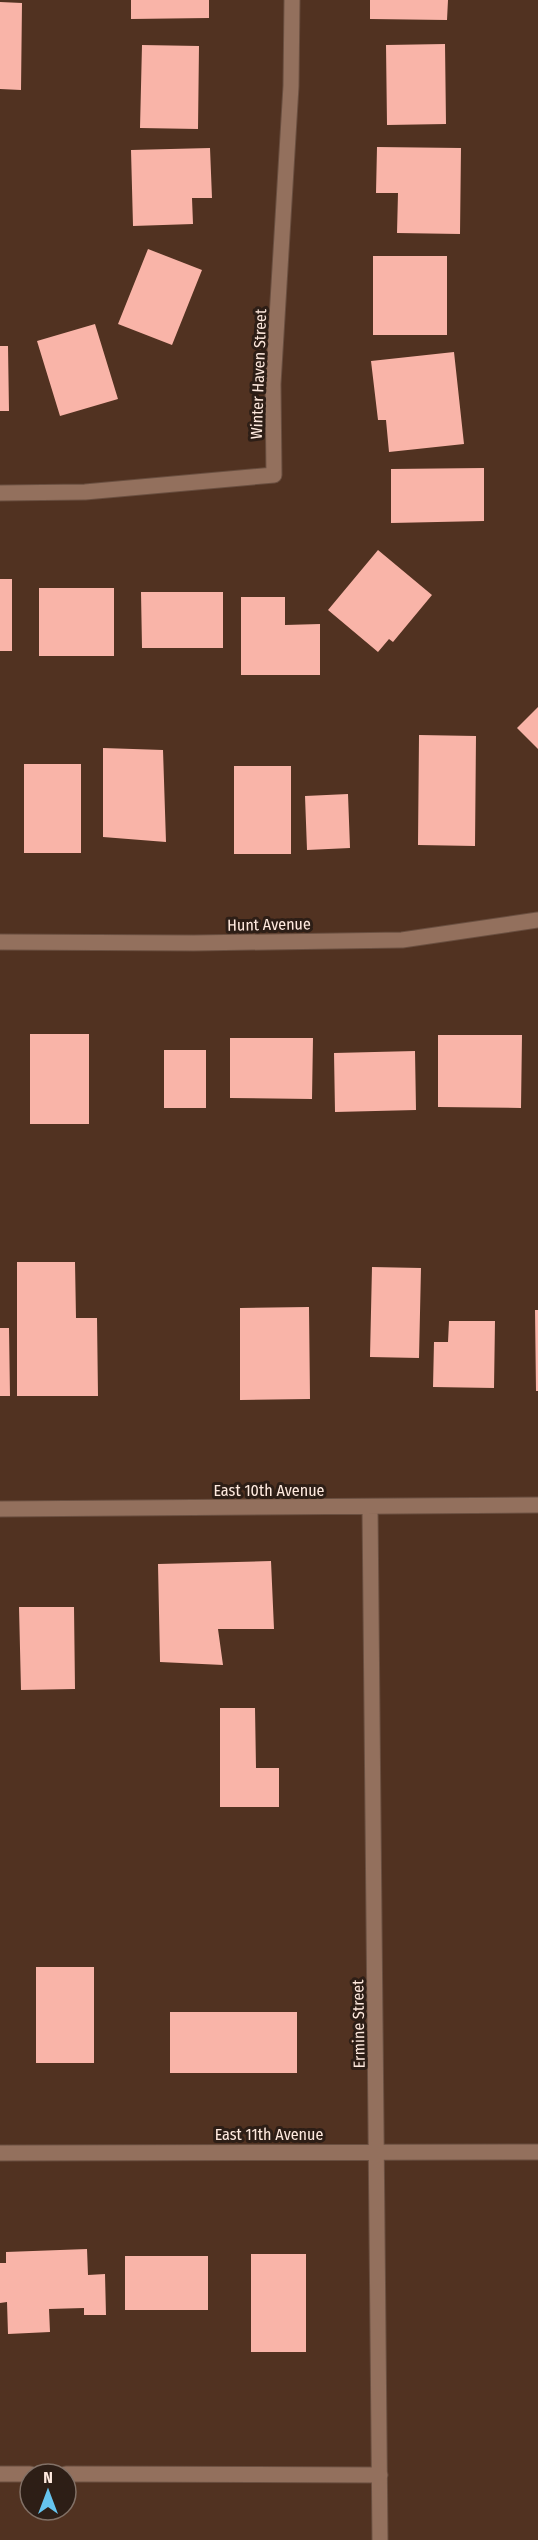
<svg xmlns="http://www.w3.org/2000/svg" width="538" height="2540" viewBox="0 0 538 2540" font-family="'Fira Sans Condensed',sans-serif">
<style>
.building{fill:#f9b4a8}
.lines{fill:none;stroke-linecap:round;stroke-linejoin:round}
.minor-casing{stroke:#6a4f40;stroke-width:17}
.minor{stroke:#93705d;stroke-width:15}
.labels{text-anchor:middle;stroke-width:6;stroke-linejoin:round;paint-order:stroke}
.street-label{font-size:16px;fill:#ffeadf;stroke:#2d1e16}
</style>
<rect width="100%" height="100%" fill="#513221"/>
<path class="building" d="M 131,0 L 209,0 L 209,18 L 131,19 Z
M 370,0 L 448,0 L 447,20 L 370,19 Z
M 0,2 L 22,3 L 21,90 L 0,89 Z
M 445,44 L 446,124 L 387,125 L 386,45 Z
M 142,45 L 199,46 L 198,129 L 140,128 Z
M 377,147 L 461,148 L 460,234 L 397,233 L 398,193 L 376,193 Z
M 210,148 L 212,198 L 192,198 L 193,224 L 133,226 L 131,150 Z
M 148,249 L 202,270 L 172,345 L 118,324 Z
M 373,256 L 447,256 L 447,335 L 373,335 Z
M 95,324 L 118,399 L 60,416 L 37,341 Z
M 0,346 L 8,346 L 9,411 L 0,411 Z
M 454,352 L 464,444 L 389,452 L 386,420 L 378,420 L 371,361 Z
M 484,468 L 484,521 L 391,523 L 391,469 Z
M 378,550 L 432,595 L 393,642 L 389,639 L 378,652 L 328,610 Z
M 0,579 L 12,579 L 12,651 L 0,651 Z
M 39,588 L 114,588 L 114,656 L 39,656 Z
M 141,592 L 223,592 L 223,648 L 142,648 Z
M 241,597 L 285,597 L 285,625 L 320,624 L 320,675 L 241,675 Z
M 538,707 L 538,749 L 517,728 Z
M 419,735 L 476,736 L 475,846 L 418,845 Z
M 103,748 L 163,750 L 166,842 L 103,837 Z
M 24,764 L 81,764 L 81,853 L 24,853 Z
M 234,766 L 291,766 L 291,854 L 234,854 Z
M 348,794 L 350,848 L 307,850 L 305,796 Z
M 30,1034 L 89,1034 L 89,1124 L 30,1124 Z
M 438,1035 L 522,1035 L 521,1108 L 438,1107 Z
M 230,1038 L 313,1038 L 312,1099 L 230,1098 Z
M 164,1050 L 206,1050 L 206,1108 L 164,1108 Z
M 415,1051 L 416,1110 L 335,1112 L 334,1053 Z
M 17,1262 L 75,1262 L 76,1318 L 97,1318 L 98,1396 L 17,1396 Z
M 372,1267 L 421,1268 L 419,1358 L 370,1357 Z
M 309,1307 L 310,1399 L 240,1400 L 240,1308 Z
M 535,1310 L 538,1310 L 538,1391 L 536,1391 Z
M 449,1321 L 495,1321 L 494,1388 L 433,1387 L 434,1342 L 448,1342 Z
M 0,1328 L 9,1328 L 10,1396 L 0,1396 Z
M 271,1561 L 274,1629 L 218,1629 L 223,1665 L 160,1662 L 158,1564 Z
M 19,1607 L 74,1607 L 75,1689 L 21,1690 Z
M 220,1708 L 255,1708 L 256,1768 L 279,1768 L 279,1807 L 220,1807 Z
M 36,1967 L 94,1967 L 94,2063 L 36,2063 Z
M 170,2012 L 297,2012 L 297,2073 L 170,2073 Z
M 87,2249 L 88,2275 L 105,2274 L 106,2315 L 84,2315 L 84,2308 L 49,2309 L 50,2332 L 8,2334 L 7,2302 L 0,2303 L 0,2263 L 6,2263 L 6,2252 Z
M 251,2254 L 306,2254 L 306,2352 L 251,2352 Z
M 125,2256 L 208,2256 L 208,2310 L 125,2310 Z"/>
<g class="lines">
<g class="minor-casing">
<path id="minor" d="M 0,493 L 85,492 L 274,475 L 273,384 L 291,86 L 292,0
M 0,942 L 194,943 L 402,940 L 538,920
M 370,1507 L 380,2540
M 0,1509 L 538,1505
M 0,2153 L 538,2152
M 0,2474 L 30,2474
M 66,2474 L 380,2475"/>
</g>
<use href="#minor" class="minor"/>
</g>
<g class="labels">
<g class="street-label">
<text transform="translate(258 374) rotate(-88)" y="6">Winter Haven Street</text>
<text transform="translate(269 924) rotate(-1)" y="6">Hunt Avenue</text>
<text x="269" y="1496">East 10th Avenue</text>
<text transform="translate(358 2024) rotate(-91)" y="6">Ermine Street</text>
<text x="269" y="2140">East 11th Avenue</text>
</g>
</g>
<g transform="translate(48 2492)"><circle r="28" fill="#2d1e16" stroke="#817066" stroke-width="1.5"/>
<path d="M0-4.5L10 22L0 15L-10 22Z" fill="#66c4ef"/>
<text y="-9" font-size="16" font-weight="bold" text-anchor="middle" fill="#ffeadf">N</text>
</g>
</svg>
